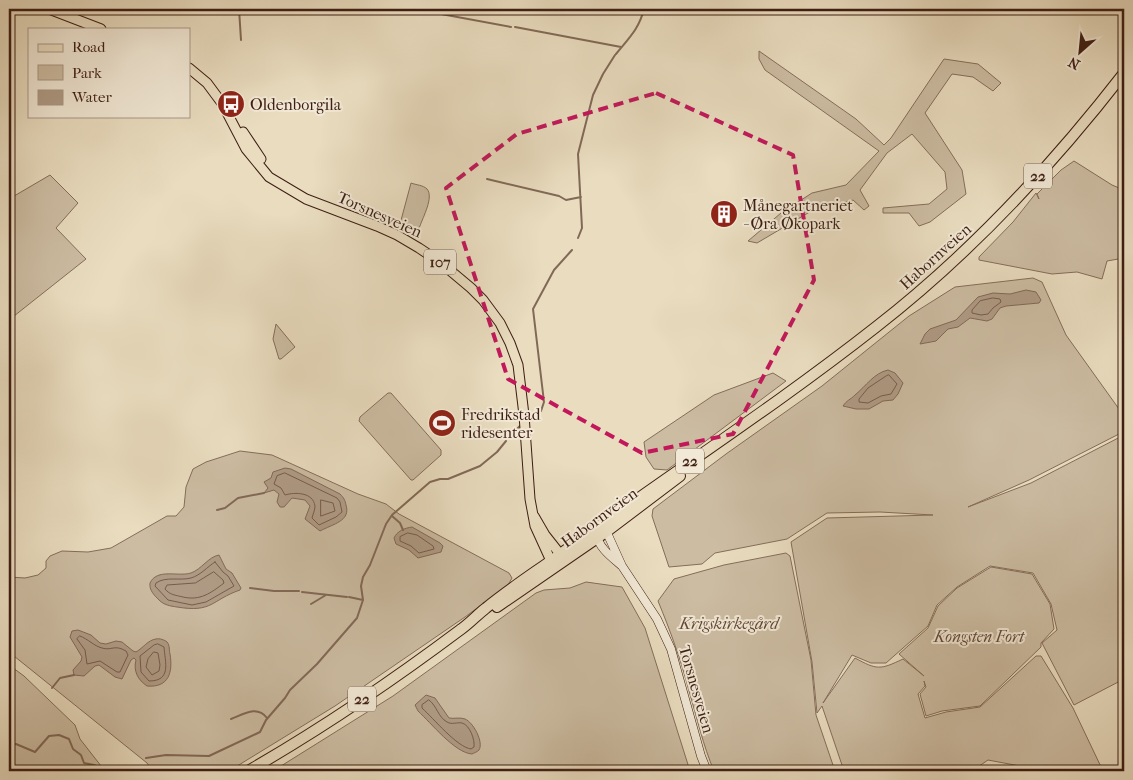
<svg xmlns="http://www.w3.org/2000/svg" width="1133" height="780" viewBox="0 0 1133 780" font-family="'IM FELL French Canon',serif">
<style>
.green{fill:#ccbca2;stroke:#856d5a}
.water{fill:#af9b85;stroke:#826957}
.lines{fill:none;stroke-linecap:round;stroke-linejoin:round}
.shore{stroke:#765c4c;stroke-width:1}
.stream{stroke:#826957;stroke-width:2}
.secondary-casing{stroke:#3e1e13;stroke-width:9}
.primary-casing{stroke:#3e1e13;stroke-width:11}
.highway-casing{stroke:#3e1e13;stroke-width:12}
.secondary{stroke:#f1e8d5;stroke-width:8}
.primary{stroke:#e9dcbf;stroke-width:9}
.highway{stroke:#e9dcbf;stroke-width:10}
.marked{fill:none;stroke:#c2185b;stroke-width:4;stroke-dasharray:10 6;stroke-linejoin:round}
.labels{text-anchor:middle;stroke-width:4;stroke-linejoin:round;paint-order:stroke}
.shield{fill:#f1e8d5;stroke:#745b4d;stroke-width:1}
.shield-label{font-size:15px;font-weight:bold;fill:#3e1e13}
.poi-label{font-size:16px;fill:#3e1e13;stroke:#f1e8d5;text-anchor:start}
.street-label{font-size:16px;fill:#3e1e13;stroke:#f1e8d5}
.park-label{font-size:16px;font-style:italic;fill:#624637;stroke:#f1e8d5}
</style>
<rect width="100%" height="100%" fill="#e9dcbf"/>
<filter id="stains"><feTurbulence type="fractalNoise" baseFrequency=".004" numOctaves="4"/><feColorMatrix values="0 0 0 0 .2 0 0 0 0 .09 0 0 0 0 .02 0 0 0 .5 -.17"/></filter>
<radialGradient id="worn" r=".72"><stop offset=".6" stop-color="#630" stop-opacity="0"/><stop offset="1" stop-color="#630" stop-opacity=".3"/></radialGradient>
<path class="green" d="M 759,51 L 856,119 L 884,145 L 891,138 L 944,59 L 978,64 L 1001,83 L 993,91 L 973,77 L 952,74 L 925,113 L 962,170 L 966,194 L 930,222 L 919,226 L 909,213 L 883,213 L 883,208 L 929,204 L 947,189 L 945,172 L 912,134 L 887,153 L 860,190 L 869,206 L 864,210 L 853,200 L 813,210 L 757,243 L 748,241 L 781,213 L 812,193 L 846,185 L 879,151 L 765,70 L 759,59 Z
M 1074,161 L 1112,185 L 1124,190 L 1124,258 L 1107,261 L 1102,279 L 1077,272 L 1052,274 L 979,260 L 979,257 L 1013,222 L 1036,193 L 1039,199 L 1037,194 L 1061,170 Z
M 50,175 L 78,203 L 56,228 L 86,259 L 9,320 L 9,199 Z
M 411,183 C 416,185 423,185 427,189 C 434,197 423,217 420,226 L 418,229 L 411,229 L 400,224 Z
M 1033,278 L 1042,282 L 1066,335 L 1124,416 L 1124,426 L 1119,434 L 1029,480 L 968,507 L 1031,483 L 1124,435 L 1124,679 L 1074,705 L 1042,643 L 1057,630 L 1051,604 L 1033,573 L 990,566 L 957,587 L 937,605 L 928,626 L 886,663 L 871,663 L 852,655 L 823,703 L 855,658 C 877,670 880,670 903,659 L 924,676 L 899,654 L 928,628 L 938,606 L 957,588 L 991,567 L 1032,574 L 1050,604 L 1054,629 L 1041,643 L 1041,647 L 980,706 L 942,711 L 926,716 L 920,694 L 926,687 L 924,681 L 925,686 L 918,694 L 925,718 L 946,712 L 980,707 L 1036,656 L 1041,656 L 1073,708 L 1103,771 L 1027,771 L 1025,767 L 988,760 L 972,771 L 844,771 L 822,706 L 817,713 L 812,662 L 791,542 L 827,518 L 933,515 L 880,512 L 827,513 L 787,539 L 715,553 L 702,564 L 669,567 L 652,516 L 653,509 L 726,454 L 822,386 L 909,316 L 955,287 Z
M 276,324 L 295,347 L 281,359 L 279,359 L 273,339 Z
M 773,373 L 786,381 L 667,470 L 654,469 L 646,457 L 644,442 L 714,395 Z
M 388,393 L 391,393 L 441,450 L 441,455 L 413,480 L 411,480 L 359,421 L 360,417 Z
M 240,451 L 272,455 L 358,494 L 386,504 L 399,514 L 509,573 L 512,578 L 508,585 L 465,617 L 335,706 L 229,771 L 153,771 L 147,763 L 9,652 L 9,577 L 25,578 L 38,575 L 46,568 L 46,561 L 50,556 L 62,551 L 88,552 L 111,548 L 167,516 L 176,516 L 184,507 L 186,487 L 193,469 L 206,462 Z
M 786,553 L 790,556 L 811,660 L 816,715 L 835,771 L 714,771 C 703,745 697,718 689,691 C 681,660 670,630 658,601 L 674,579 L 724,565 Z
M 586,582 L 622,587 L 645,628 L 690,771 L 273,771 L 393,696 L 536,593 L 544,590 L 570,588 Z
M 9,665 L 24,676 L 75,725 L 80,739 L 105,771 L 9,771 Z"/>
<path class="water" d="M 1026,290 L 1036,292 L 1041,300 L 1039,303 L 1006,306 L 1000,308 L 992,319 L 987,321 L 970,318 L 958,327 L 948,329 L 936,341 L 920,344 L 925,334 L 930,329 L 956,320 L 978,297 L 993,293 L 1010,294 Z
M 888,370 L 895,373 L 903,383 L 898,394 L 893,400 L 883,401 L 869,409 L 856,409 L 843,406 C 847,400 850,400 855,395 C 866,386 874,373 888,370 Z
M 285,468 L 291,469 L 340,494 C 344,498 345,500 346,505 C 351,521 333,524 320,531 L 305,519 L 310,506 L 305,500 L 292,498 L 284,507 L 280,507 L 277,502 L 279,494 L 274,490 L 264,493 L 268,488 L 264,482 L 271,478 L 273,472 Z
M 412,527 L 440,543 L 443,546 L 441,552 L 418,558 L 409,550 L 396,544 L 394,538 C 397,531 405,528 412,527 Z
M 219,555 L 226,569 L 232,573 L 241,588 L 240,590 C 211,600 213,613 177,607 C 170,606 164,605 159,600 C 154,595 149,590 150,583 C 157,568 178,577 191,573 C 202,569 208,557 219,555 Z
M 78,630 L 91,635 L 100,643 L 106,644 L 116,641 L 122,642 L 133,651 L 136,652 C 143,648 148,640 156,639 C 159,638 165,640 167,642 C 170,645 169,651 170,654 C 173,672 169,688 147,686 C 138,680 133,671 136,660 L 134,658 L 131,660 L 122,679 L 115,677 L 99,665 L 95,666 L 84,676 L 74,675 L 73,670 L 81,661 L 82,657 L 70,637 L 72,631 Z
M 426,695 L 435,698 L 449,718 C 454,719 460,717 465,719 C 473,722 484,742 479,750 C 477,752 474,753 472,754 C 455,753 431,723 418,711 L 415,705 Z"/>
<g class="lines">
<path class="shore" d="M 993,298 L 1000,299 L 1001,302 L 993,308 L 988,314 L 981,315 L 972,313 L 972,310 L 980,301 Z
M 889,375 L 897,384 L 891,394 L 881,396 L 868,403 L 859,402 L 859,399 L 868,388 L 886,376 Z
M 285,473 L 337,498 L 340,502 L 342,512 L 336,517 L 319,525 L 312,518 C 313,514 315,510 315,506 C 313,492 295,492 285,495 L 281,488 L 274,484 L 277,476 Z
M 321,500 L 333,503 L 335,511 L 321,516 Z
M 408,533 L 417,535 L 433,546 L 434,549 L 419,553 L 411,546 L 400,541 L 400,537 Z
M 215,562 L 223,572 L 228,576 L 234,586 L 206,602 L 192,605 L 168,600 L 155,586 L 156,583 C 166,576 180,581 191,578 C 201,575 207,567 215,562 Z
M 214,572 L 223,580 L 224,583 C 211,593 200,601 183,597 C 175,595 170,595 165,589 L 167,585 L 195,583 Z
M 80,636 C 88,639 94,646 102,648 C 112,651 114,644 126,651 L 128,655 L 120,672 L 117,672 L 100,661 L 87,664 L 85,650 L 77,639 Z
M 158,644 L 164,647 C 165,662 172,681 149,681 L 141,672 L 140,656 L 154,645 Z
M 154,652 L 158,653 L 160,665 L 159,671 L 152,675 L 146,667 L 148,659 Z
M 429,700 C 437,706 438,717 447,722 C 452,725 457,722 462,723 C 470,725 475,740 474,747 L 471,749 C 457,747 434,719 422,708 L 422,705 Z"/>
<path class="stream" d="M 239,9 L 241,40
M 414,9 L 511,27
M 515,27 L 621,47
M 616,54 C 629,38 639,29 644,9
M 487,179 L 559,196 L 566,200 L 581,197
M 578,238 L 582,228 L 578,154 L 593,95 L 603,74 L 615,55
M 530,420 L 541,411 L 544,402 L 533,309 L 554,270 L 572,250
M 510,435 L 520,426
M 217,510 L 225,508 L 238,498 L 264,493
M 392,516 L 400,523 L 403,530
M 250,588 L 274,591 L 299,591
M 302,592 L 347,597
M 349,597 L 363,600
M 311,604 L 326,595
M 52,688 L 60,678 L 74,675
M 231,719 C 244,714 257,705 267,718
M 9,746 L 16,744 L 35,752 L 49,736 L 59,735 L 69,739 L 73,749 L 81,755 L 84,763 L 94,765 L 104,770
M 146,758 L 166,755 L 209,756 L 260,732 L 266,720 L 285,698 L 290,690 L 317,664 L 357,618 L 363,600 L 361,586 L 363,577 L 370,565 L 386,524 L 392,515 L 430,482 L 440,479 L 448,479 L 480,466 L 497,452 L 506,441"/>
<g class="secondary-casing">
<path id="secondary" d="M 603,531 L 608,535 L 622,566 L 657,619 L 671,649 L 701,756 L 707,771
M 597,534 C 597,547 614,559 622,566"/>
</g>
<g class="primary-casing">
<path id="primary" d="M 49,9 L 101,29
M 189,68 L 207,83 L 227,110
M 223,105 L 246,149 L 269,177 L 306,199 L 377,226 L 397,235 L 419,248 L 440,262 L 471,288 L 483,300 L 500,323 L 510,343 L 518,365 L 524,415 L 530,499 L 535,526 L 551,561 L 559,564 L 560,554 L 545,535 L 534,516
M 243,132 L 261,159"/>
</g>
<g class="highway-casing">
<path id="highway" d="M 497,607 L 606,532 L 680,476
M 248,771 C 321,729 392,681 460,630 C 469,624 477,615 486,608 C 509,589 534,573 559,555 C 664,478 773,408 876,327 C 970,254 1051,167 1124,73"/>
</g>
<use href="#secondary" class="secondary"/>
<use href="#primary" class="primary"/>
<use href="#highway" class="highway"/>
</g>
<path class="marked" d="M 656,93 L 793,155 L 814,280 L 733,434 L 642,453 L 508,379 L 446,188 L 517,134 Z"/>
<defs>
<g id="bus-disc" transform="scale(1.4375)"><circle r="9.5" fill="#8f2418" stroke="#f1e8d5"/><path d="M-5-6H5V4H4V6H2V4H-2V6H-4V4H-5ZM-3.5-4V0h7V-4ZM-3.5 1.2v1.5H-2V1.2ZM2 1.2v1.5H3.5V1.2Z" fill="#fff"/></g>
<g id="building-disc" transform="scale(1.4375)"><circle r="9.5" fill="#8f2418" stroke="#f1e8d5"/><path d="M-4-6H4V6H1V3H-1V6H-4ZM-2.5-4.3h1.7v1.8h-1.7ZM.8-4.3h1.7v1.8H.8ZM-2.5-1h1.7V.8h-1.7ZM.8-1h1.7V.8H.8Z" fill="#fff"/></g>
<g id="stadium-disc" transform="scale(1.4375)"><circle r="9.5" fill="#8f2418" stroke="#f1e8d5"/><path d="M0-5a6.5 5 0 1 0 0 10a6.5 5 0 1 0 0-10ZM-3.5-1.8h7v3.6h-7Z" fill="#fff"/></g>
</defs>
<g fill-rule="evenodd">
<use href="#bus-disc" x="231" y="104"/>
<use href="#building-disc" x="724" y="214"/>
<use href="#stadium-disc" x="442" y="423"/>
</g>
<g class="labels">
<g class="shield">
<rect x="1024" y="163.5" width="28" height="25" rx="4"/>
<rect x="424" y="249.5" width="32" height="25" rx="4"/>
<rect x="676" y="448.5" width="28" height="25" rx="4"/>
<rect x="348" y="686.5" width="28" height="25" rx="4"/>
</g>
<g class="shield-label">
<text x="1038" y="181">22</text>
<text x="440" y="267">107</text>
<text x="690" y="466">22</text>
<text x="362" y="704">22</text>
</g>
<g class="poi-label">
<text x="250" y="110">Oldenborgila</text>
<text x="743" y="211">Månegartneriet<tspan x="743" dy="18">- Øra Økopark</tspan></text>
<text x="461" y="420">Fredrikstad<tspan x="461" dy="18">ridesenter</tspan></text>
</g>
<g class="street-label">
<text transform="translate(380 214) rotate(24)" y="6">Torsnesveien</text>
<text transform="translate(935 256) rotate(-42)" y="6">Habornveien</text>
<text transform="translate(599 517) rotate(-36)" y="6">Habornveien</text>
<text transform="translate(697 689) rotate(74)" y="6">Torsnesveien</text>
</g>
<g class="park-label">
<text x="729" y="629">Krigskirkegård</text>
<text x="979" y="642">Kongsten Fort</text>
</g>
</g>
<rect width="1133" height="780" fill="none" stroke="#e9dcbf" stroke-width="30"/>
<rect x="10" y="10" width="1113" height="760" fill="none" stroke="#3e1e13" stroke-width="2.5"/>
<rect x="15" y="15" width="1103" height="750" fill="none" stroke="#3e1e13"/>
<rect x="28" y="28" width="162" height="90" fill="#f1e8d5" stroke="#a99787"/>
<rect x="38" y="44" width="25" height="8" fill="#e9dcbf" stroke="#a99787"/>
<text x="72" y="52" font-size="15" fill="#3e1e13">Road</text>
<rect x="38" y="65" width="25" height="15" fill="#ccbca2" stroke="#a99787"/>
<text x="72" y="78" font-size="15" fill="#3e1e13">Park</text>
<rect x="38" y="90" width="25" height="15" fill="#af9b85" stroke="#a99787"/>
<text x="72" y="102" font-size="15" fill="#3e1e13">Water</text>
<g transform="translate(1080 52) rotate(207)" stroke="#f1e8d5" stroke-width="4" paint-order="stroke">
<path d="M0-4L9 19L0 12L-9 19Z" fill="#3e1e13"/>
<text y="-8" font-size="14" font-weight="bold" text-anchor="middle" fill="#3e1e13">N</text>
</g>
<rect width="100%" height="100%" filter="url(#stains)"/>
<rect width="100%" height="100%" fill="url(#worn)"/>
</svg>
